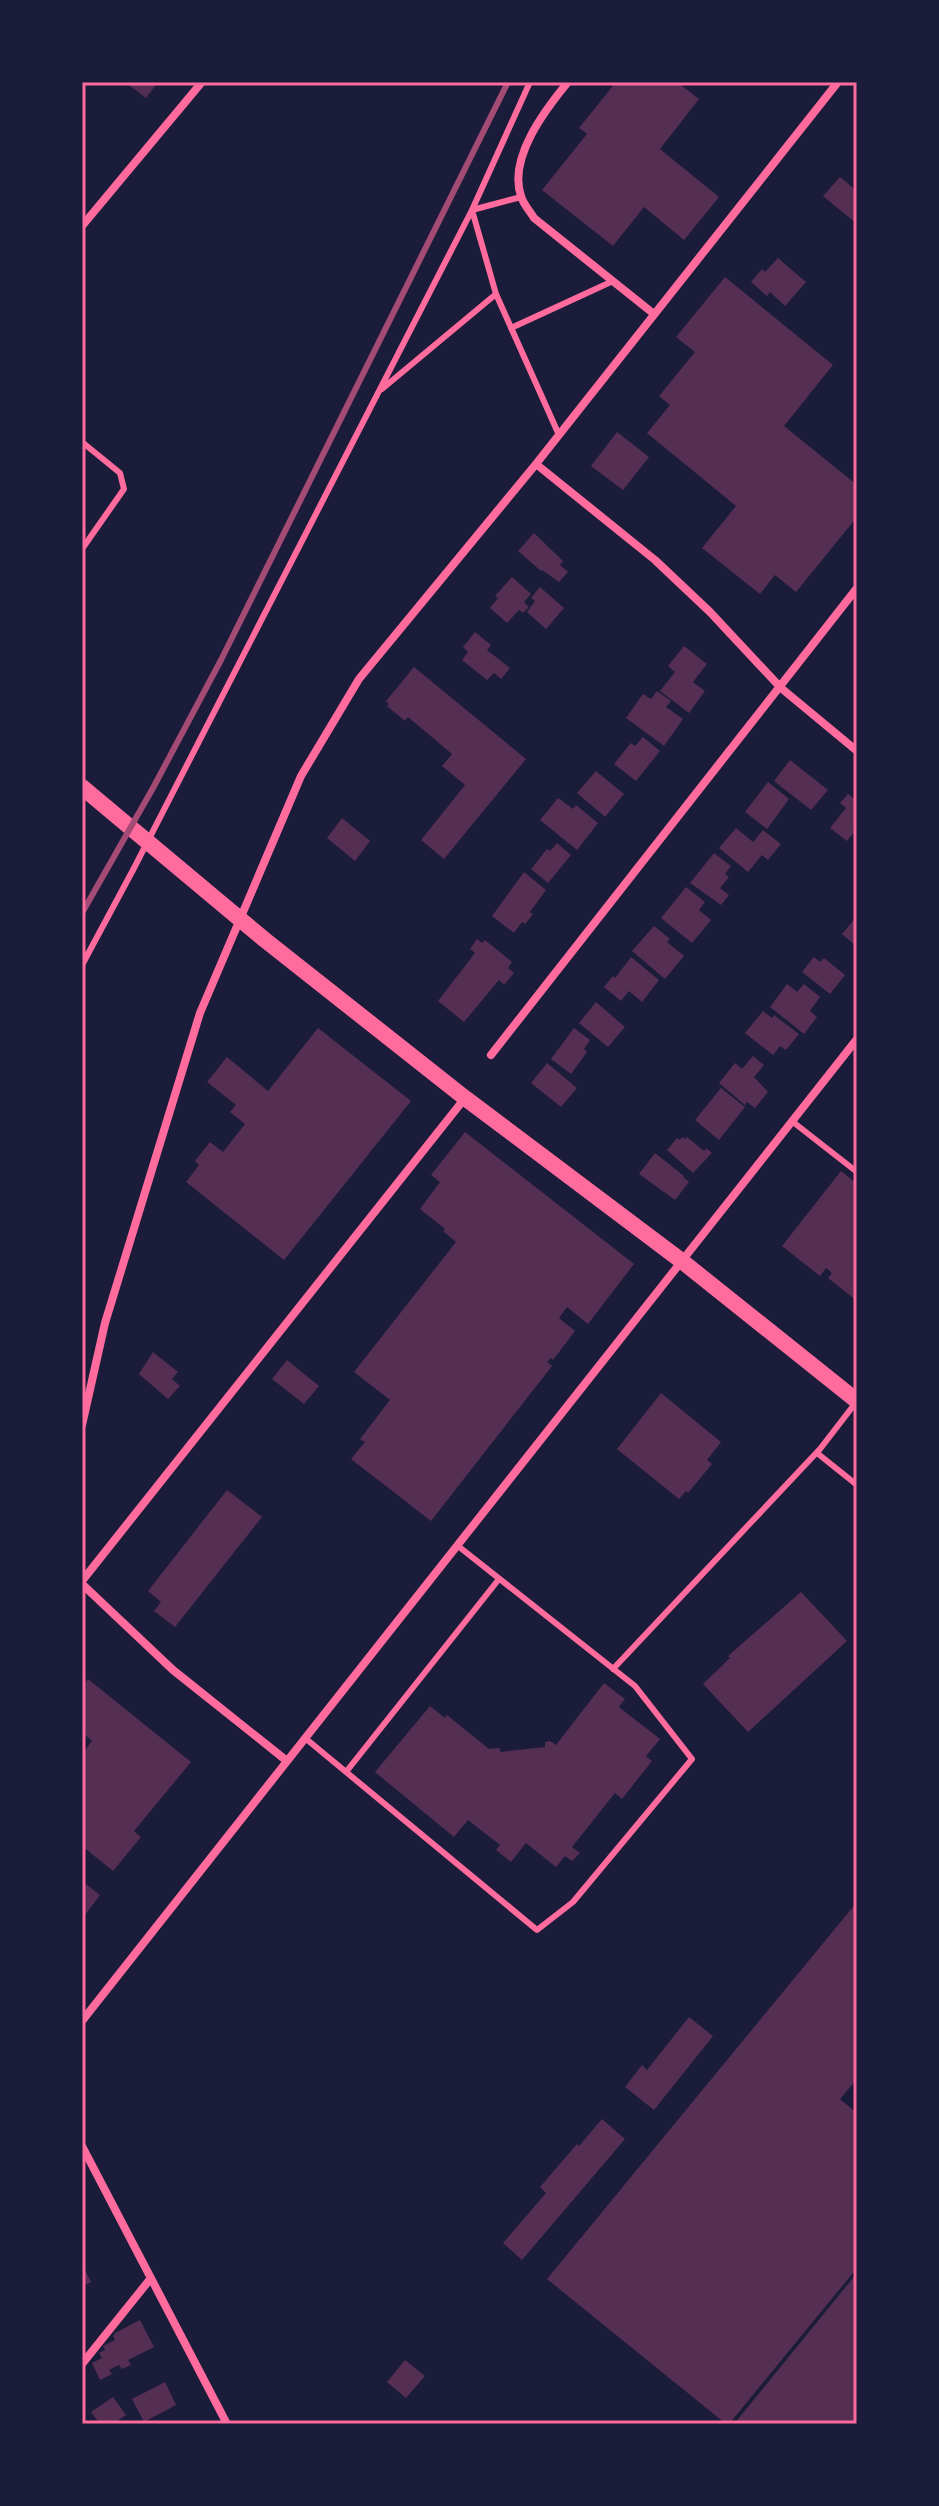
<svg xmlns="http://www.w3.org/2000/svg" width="939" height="2506" viewBox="0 0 939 2506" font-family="Montserrat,sans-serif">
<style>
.building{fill:#542f53}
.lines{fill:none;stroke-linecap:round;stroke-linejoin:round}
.service{stroke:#ff6b9d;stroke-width:6}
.minor{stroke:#ff6b9d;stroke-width:8}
.secondary{stroke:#ff6b9d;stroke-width:16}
.rail{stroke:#a44b75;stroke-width:6}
.neatline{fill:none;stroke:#ff6b9d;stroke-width:3}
</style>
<rect width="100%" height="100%" fill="#1b1b3a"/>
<path class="building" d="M 125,82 L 158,82 L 146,98 Z
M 616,82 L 677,82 L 699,99 L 660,149 L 719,197 L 684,240 L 644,207 L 613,246 L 542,190 L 587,134 L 579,128 Z
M 840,177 L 857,191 L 857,224 L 823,196 Z
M 778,258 L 806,282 L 785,306 L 770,292 L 767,296 L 751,282 L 762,269 L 765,272 Z
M 725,277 L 833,365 L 784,426 L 857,485 L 857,517 L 796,592 L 775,575 L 760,594 L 702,548 L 736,506 L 647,433 L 670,405 L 659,396 L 695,352 L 676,337 Z
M 617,432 L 649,457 L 623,490 L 591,466 Z
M 534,533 L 563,561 L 560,565 L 568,572 L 559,582 L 542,570 L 541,571 L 518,551 Z
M 512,577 L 531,594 L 524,602 L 529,607 L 523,613 L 519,610 L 507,623 L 490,608 L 498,598 L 495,596 Z
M 540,587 L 564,608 L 546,629 L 527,612 L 535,601 L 531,598 Z
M 475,632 L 491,645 L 487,650 L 510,668 L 501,679 L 494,673 L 487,680 L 462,660 L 468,652 L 463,647 Z
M 684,646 L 707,664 L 693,682 L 705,691 L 689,713 L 660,691 L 675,672 L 668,666 Z
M 414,667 L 526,759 L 444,859 L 421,840 L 465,785 L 442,766 L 452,754 L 408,717 L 405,721 L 387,706 L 389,704 L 386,701 Z
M 657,691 L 671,701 L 666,707 L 683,719 L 664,746 L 626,718 L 643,694 L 651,699 Z
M 643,737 L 660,751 L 636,781 L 614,764 L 631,743 L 635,746 Z
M 790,760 L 828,790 L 811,810 L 774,781 Z
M 596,771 L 624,794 L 605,817 L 577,793 Z
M 768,782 L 789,799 L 767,829 L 745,812 Z
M 848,794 L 857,801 L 857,822 L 853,827 L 856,830 L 847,841 L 830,828 L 846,808 L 840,803 Z
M 558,798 L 573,809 L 576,805 L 598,823 L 577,850 L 540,820 Z
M 342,818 L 370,841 L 355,861 L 327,838 Z
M 736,828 L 753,842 L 763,830 L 781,844 L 768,860 L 762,855 L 748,872 L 719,848 Z
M 557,843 L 571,855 L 548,883 L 531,869 L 547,849 L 550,851 Z
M 714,853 L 731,866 L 725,874 L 729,877 L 720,888 L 729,895 L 721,905 L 690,883 Z
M 524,872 L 546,890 L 530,912 L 533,914 L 525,924 L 522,922 L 514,933 L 492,916 Z
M 686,887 L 705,902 L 699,910 L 711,920 L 692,943 L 661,918 Z
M 857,916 L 857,947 L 842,934 Z
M 654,926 L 670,939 L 667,942 L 684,956 L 665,979 L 632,951 Z
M 477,939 L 482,943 L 485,940 L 512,962 L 508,968 L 514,973 L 504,985 L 499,980 L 464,1022 L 438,1001 L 475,953 L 470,949 Z
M 631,957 L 659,980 L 642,1002 L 629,991 L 621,1001 L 604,987 L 613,976 L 615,978 Z
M 814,957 L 820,962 L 824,958 L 845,975 L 830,994 L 802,972 Z
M 787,984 L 797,992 L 804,984 L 820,997 L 810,1011 L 817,1017 L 804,1034 L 770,1007 Z
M 596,1002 L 625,1027 L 608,1047 L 579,1023 Z
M 763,1011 L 772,1018 L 774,1015 L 799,1034 L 786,1050 L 780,1046 L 773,1055 L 745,1033 Z
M 318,1028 L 411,1101 L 284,1260 L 186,1182 L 199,1165 L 195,1161 L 210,1142 L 223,1152 L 245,1124 L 230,1112 L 236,1105 L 207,1082 L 227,1057 L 268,1091 Z
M 574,1028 L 590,1040 L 584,1049 L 587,1052 L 571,1074 L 551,1059 Z
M 753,1056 L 764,1065 L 754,1077 L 768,1092 L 755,1108 L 747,1102 L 745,1105 L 719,1083 L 735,1063 L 742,1069 Z
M 547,1063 L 577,1088 L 561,1107 L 531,1083 Z
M 721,1088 L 745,1107 L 719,1140 L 695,1120 Z
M 465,1132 L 634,1264 L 588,1324 L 567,1307 L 559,1318 L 575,1331 L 553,1360 L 551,1358 L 547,1362 L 552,1366 L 431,1521 L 351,1459 L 365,1442 L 360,1439 L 390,1400 L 354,1372 L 456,1242 L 443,1231 L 445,1229 L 420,1209 L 440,1182 L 431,1175 Z
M 682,1137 L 685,1139 L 687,1137 L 704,1151 L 706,1148 L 712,1153 L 693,1173 L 667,1150 L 677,1138 L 680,1140 Z
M 655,1153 L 684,1176 L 683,1177 L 689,1182 L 675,1200 L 639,1174 Z
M 841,1171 L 857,1184 L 857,1301 L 828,1278 L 832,1273 L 826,1268 L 820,1276 L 782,1246 Z
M 153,1352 L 178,1372 L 172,1379 L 180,1386 L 168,1399 L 139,1374 Z
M 287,1360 L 319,1386 L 304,1404 L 272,1379 Z
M 661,1393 L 721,1442 L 707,1460 L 712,1464 L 688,1493 L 686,1491 L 679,1499 L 617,1449 Z
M 227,1490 L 262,1517 L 175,1627 L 154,1611 L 161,1602 L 148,1591 Z
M 801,1592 L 847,1641 L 748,1732 L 703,1684 L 730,1658 L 728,1656 Z
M 88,1679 L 191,1762 L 134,1831 L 141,1837 L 113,1871 L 82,1846 L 82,1754 L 92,1741 L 82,1732 L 82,1686 Z
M 604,1683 L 625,1699 L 619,1707 L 660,1739 L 646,1756 L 652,1761 L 622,1799 L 615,1793 L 572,1847 L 580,1853 L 572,1861 L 565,1856 L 556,1867 L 526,1843 L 511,1862 L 496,1850 L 500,1845 L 468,1820 L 454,1837 L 375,1772 L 430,1706 L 445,1718 L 447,1715 L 489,1749 L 500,1748 L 500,1752 L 545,1747 L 545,1742 L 550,1741 L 556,1745 Z
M 82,1881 L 100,1895 L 82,1919 Z
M 857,1902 L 857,2079 L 840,2099 L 853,2110 L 857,2105 L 857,2268 L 729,2424 L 726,2424 L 547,2279 Z
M 689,2017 L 713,2036 L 654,2110 L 625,2087 L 642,2065 L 647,2070 Z
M 602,2119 L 625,2139 L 522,2260 L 503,2243 L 546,2193 L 540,2187 L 577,2144 L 579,2146 Z
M 82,2264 L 91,2282 L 82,2287 Z
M 857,2273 L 857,2424 L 734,2424 Z
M 140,2320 L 154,2347 L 128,2360 L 131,2365 L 122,2369 L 119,2365 L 109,2370 L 112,2374 L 100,2380 L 92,2363 L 102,2358 L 99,2353 L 105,2350 L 103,2346 L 115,2340 L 113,2336 L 115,2333 Z
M 405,2360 L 425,2376 L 406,2398 L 387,2382 Z
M 165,2382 L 176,2405 L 144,2422 L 132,2399 Z
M 113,2397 L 126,2415 L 113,2424 L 100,2424 L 91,2412 Z"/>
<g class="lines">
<path class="service" d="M 521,197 L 472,210 L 496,294 L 559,435
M 511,328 L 613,281
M 382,389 L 496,294
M 82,442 L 120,473 L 124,489 L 82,549
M 82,965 L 133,870 L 472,210 L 530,82
M 793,1122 L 857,1172
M 817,1453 L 857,1485
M 613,1669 L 820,1449 L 857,1401
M 305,1738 L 537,1930 L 573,1902 L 692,1759 L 635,1686 L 458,1546
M 346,1772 L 499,1579"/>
<path class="minor" d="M 568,82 C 545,110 508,158 521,196 C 523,204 530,211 534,218 L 654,314
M 82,226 L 202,82
M 536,464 L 655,560 L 710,612 L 781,688 L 857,751
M 491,1055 L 857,588
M 82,1425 L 105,1323 L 200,1013 L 301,776 L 359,679 L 536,464 L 838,82
M 82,1581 L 465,1098
M 82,1584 L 173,1670 L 287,1761
M 82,2021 L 857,1039
M 82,2146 L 227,2424
M 82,2364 L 151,2278"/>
<path class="secondary" d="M 82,787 L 265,940 L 465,1098 L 683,1262 L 857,1401"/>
<path class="rail" d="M 82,913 L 153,788 L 221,660 L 508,82"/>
</g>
<rect width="939" height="2506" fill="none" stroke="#1b1b3a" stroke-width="168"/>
<rect x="84" y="84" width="771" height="2338" class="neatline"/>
</svg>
